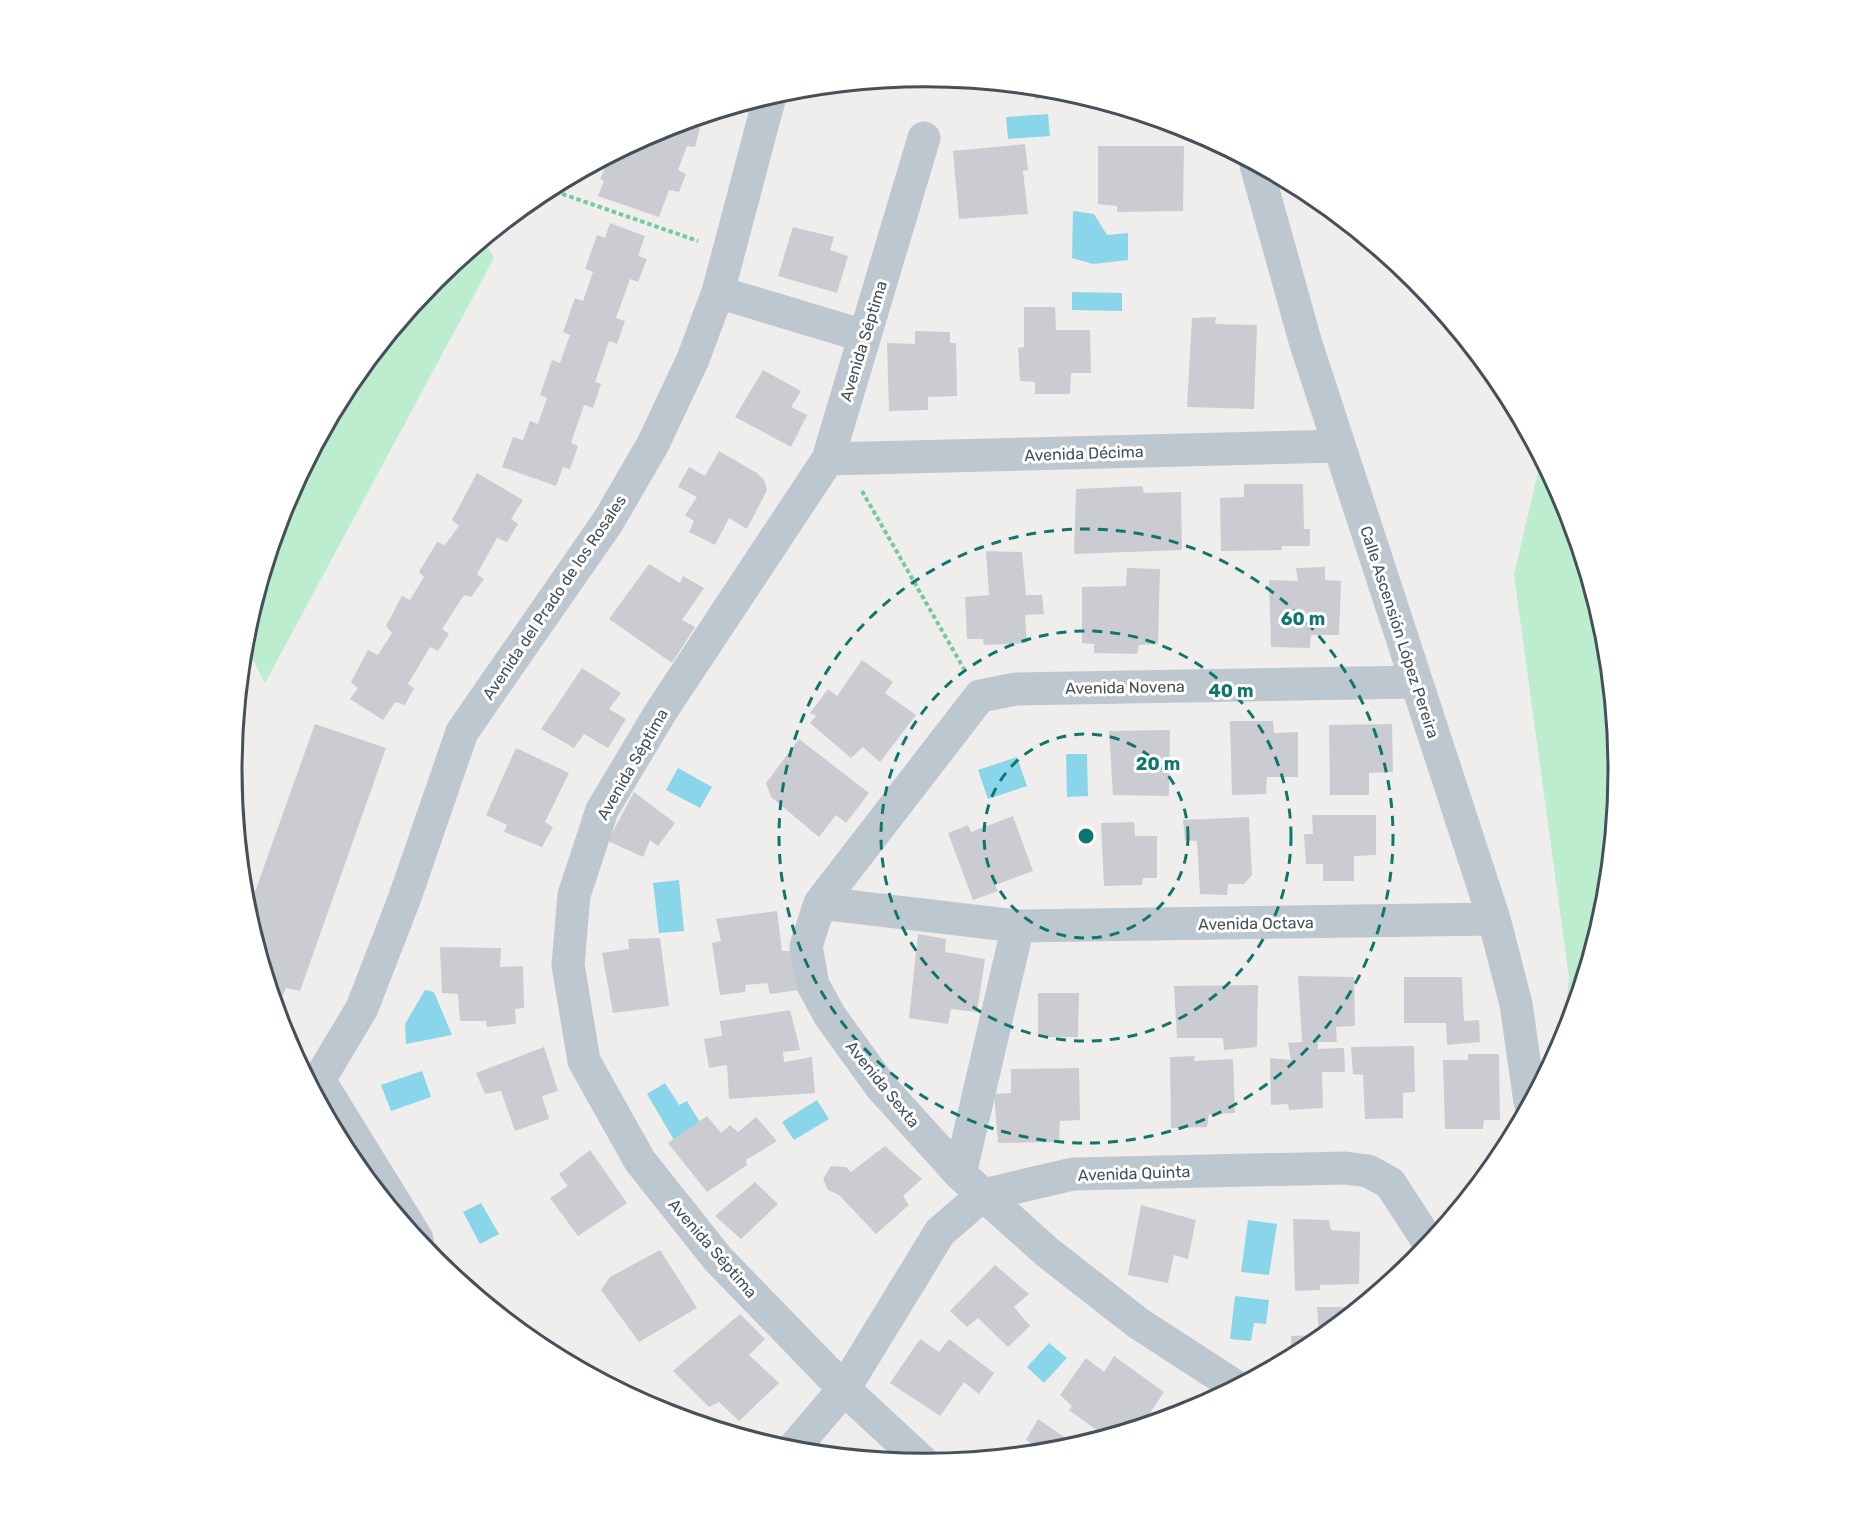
<svg xmlns="http://www.w3.org/2000/svg" width="1849" height="1540" viewBox="0 0 1849 1540" font-family="Rubik,sans-serif">
<style>
.green{fill:#bbedce}
.water{fill:#89d6ea}
.building{fill:#caccd2}
.lines{fill:none;stroke-linecap:round;stroke-linejoin:round}
.path{stroke:#74ca9f;stroke-width:4;stroke-dasharray:4.5 3;stroke-linecap:butt}
.minor{stroke:#bdc7cf;stroke-width:33}
.ring{fill:none;stroke:#0f766e;stroke-width:3;stroke-dasharray:10 8}
.labels{text-anchor:middle;stroke-width:6;stroke-linejoin:round;paint-order:stroke}
.street-label{font-size:16px;fill:#45505a;stroke:#fff}
.rim{fill:none;stroke:#45505a;stroke-width:3}
.centre{fill:#0f766e;stroke:#fff;stroke-width:3}
.ring-label{font-size:18px;text-anchor:middle;font-weight:bold;fill:#0f766e;stroke:#fff;stroke-width:6;stroke-linejoin:round;paint-order:stroke}
</style>
<rect width="100%" height="100%" fill="#f0eded"/>
<path class="green" d="M 483,239 L 494,258 L 265,683 L 244,642 L 244,634 L 284,504 L 348,384 L 434,279 Z
M 1541,459 L 1565,505 L 1605,635 L 1618,770 L 1605,906 L 1563,1040 L 1569,977 L 1514,575 Z"/>
<path class="water" d="M 1033,87 L 1060,90 L 1062,95 L 1035,99 Z
M 1048,114 L 1050,136 L 1008,139 L 1006,117 Z
M 1073,211 L 1094,214 L 1107,235 L 1128,233 L 1128,260 L 1093,264 L 1072,258 Z
M 1072,292 L 1122,293 L 1122,311 L 1072,310 Z
M 1087,754 L 1088,796 L 1067,797 L 1066,754 Z
M 1017,757 L 1027,786 L 988,799 L 978,770 Z
M 678,768 L 712,787 L 700,808 L 666,790 Z
M 679,880 L 684,931 L 659,933 L 653,883 Z
M 425,990 L 434,992 L 452,1035 L 406,1044 L 405,1024 Z
M 422,1071 L 431,1097 L 391,1111 L 381,1085 Z
M 665,1083 L 679,1105 L 687,1101 L 701,1124 L 674,1140 L 647,1094 Z
M 817,1100 L 829,1119 L 794,1140 L 782,1122 Z
M 481,1203 L 499,1234 L 480,1244 L 463,1212 Z
M 1248,1220 L 1277,1224 L 1269,1275 L 1241,1272 Z
M 1235,1296 L 1269,1300 L 1266,1324 L 1254,1323 L 1251,1341 L 1230,1339 Z
M 1049,1343 L 1067,1358 L 1044,1383 L 1027,1367 Z"/>
<path class="building" d="M 685,121 L 700,128 L 695,147 L 687,146 L 678,170 L 686,174 L 679,192 L 669,190 L 659,217 L 598,196 L 604,181 L 600,179 L 610,156 L 659,129 Z
M 1025,144 L 1028,170 L 1023,171 L 1028,214 L 959,219 L 953,151 Z
M 1098,146 L 1184,146 L 1183,211 L 1117,212 L 1117,206 L 1098,204 Z
M 610,223 L 645,236 L 638,256 L 647,259 L 638,282 L 630,279 L 616,318 L 625,321 L 617,344 L 609,341 L 595,382 L 601,384 L 593,408 L 584,405 L 571,443 L 578,446 L 570,469 L 563,467 L 556,486 L 502,467 L 513,437 L 523,440 L 530,421 L 538,424 L 547,398 L 540,395 L 552,360 L 560,363 L 570,335 L 563,332 L 575,298 L 583,301 L 593,272 L 585,269 L 597,235 L 605,238 Z
M 793,227 L 834,237 L 830,250 L 848,256 L 837,293 L 778,276 Z
M 1024,307 L 1055,307 L 1056,330 L 1090,330 L 1091,373 L 1071,373 L 1070,394 L 1035,394 L 1035,382 L 1020,381 L 1018,348 L 1024,347 Z
M 1216,317 L 1215,324 L 1257,325 L 1254,409 L 1187,407 L 1192,318 Z
M 915,331 L 950,332 L 950,343 L 956,343 L 957,396 L 928,397 L 928,410 L 889,411 L 887,343 L 915,344 Z
M 763,370 L 801,391 L 791,407 L 807,415 L 791,447 L 735,417 Z
M 719,451 L 757,473 L 764,480 L 767,490 L 747,529 L 729,518 L 715,545 L 689,532 L 694,521 L 685,515 L 697,497 L 678,487 L 689,467 L 705,476 Z
M 477,473 L 523,500 L 511,519 L 518,524 L 507,542 L 497,538 L 477,574 L 484,579 L 471,597 L 464,595 L 442,629 L 449,634 L 438,651 L 430,647 L 408,684 L 414,688 L 405,705 L 395,702 L 383,720 L 350,699 L 358,688 L 351,682 L 368,650 L 378,655 L 392,633 L 386,626 L 402,596 L 410,600 L 424,577 L 419,572 L 437,542 L 445,545 L 459,526 L 452,520 Z
M 1244,484 L 1303,484 L 1304,529 L 1310,529 L 1310,546 L 1282,546 L 1282,550 L 1221,551 L 1220,498 L 1244,497 Z
M 1142,486 L 1144,493 L 1181,492 L 1182,550 L 1074,554 L 1076,489 Z
M 986,551 L 1022,552 L 1026,595 L 1042,595 L 1044,614 L 1025,615 L 1027,643 L 984,645 L 983,639 L 967,639 L 965,597 L 989,595 Z
M 649,564 L 680,583 L 683,576 L 704,588 L 682,620 L 695,627 L 672,663 L 609,619 Z
M 1325,567 L 1325,580 L 1341,581 L 1339,635 L 1311,635 L 1310,648 L 1271,647 L 1269,580 L 1298,581 L 1296,568 Z
M 1127,568 L 1160,569 L 1158,644 L 1139,645 L 1137,654 L 1094,653 L 1094,644 L 1082,643 L 1082,587 L 1126,586 Z
M 862,660 L 893,682 L 885,693 L 916,715 L 880,762 L 863,747 L 851,758 L 810,723 L 816,716 L 810,713 L 828,689 L 837,696 Z
M 582,668 L 621,693 L 609,709 L 626,719 L 608,748 L 584,734 L 574,748 L 541,729 Z
M 1230,721 L 1273,721 L 1274,733 L 1298,732 L 1298,777 L 1267,777 L 1266,794 L 1232,795 Z
M 315,724 L 386,748 L 300,991 L 286,988 L 276,1011 L 247,914 Z
M 1392,724 L 1393,772 L 1369,773 L 1369,795 L 1330,795 L 1329,725 Z
M 1170,730 L 1169,796 L 1113,795 L 1109,731 Z
M 799,739 L 869,793 L 846,823 L 836,815 L 819,837 L 771,797 L 766,783 Z
M 516,748 L 569,773 L 545,822 L 553,827 L 542,847 L 504,832 L 507,825 L 486,815 Z
M 634,792 L 675,823 L 658,846 L 650,840 L 643,857 L 608,841 Z
M 1312,815 L 1376,815 L 1376,855 L 1354,856 L 1354,881 L 1323,881 L 1323,864 L 1306,864 L 1304,834 L 1313,834 Z
M 1013,816 L 1033,871 L 995,885 L 998,891 L 973,900 L 948,833 L 968,825 L 971,832 Z
M 1249,817 L 1252,875 L 1244,884 L 1228,884 L 1227,895 L 1200,894 L 1197,841 L 1185,840 L 1183,820 Z
M 1134,822 L 1135,836 L 1157,836 L 1157,878 L 1143,878 L 1142,885 L 1104,886 L 1101,823 Z
M 777,911 L 782,951 L 791,951 L 799,990 L 770,994 L 767,983 L 746,985 L 745,992 L 720,995 L 712,943 L 721,941 L 716,919 Z
M 918,934 L 946,939 L 945,952 L 985,959 L 977,1012 L 951,1009 L 948,1024 L 909,1018 Z
M 660,938 L 669,1006 L 613,1013 L 602,953 L 629,949 L 628,939 Z
M 440,947 L 501,948 L 500,967 L 523,966 L 524,1008 L 515,1009 L 516,1024 L 487,1027 L 486,1021 L 460,1021 L 458,994 L 442,993 Z
M 1298,976 L 1354,977 L 1355,1026 L 1336,1027 L 1337,1042 L 1318,1042 L 1318,1049 L 1344,1048 L 1345,1072 L 1322,1072 L 1323,1108 L 1289,1110 L 1288,1104 L 1271,1105 L 1270,1058 L 1291,1060 L 1288,1043 L 1302,1042 Z
M 1404,977 L 1462,977 L 1464,1021 L 1479,1020 L 1480,1042 L 1447,1045 L 1446,1023 L 1404,1023 Z
M 1258,985 L 1257,1047 L 1224,1050 L 1223,1038 L 1177,1038 L 1174,986 Z
M 1038,993 L 1079,993 L 1078,1037 L 1038,1037 Z
M 790,1010 L 800,1050 L 783,1052 L 784,1062 L 812,1057 L 815,1093 L 729,1099 L 727,1065 L 709,1068 L 704,1039 L 722,1036 L 720,1021 Z
M 1414,1046 L 1415,1092 L 1403,1093 L 1403,1118 L 1365,1119 L 1363,1075 L 1353,1074 L 1351,1047 Z
M 544,1047 L 558,1091 L 542,1096 L 549,1119 L 515,1131 L 501,1091 L 485,1094 L 476,1073 Z
M 1468,1054 L 1499,1054 L 1500,1120 L 1484,1120 L 1483,1129 L 1445,1129 L 1443,1060 L 1468,1060 Z
M 1195,1056 L 1194,1061 L 1233,1059 L 1235,1113 L 1209,1114 L 1207,1127 L 1171,1128 L 1170,1057 Z
M 1079,1068 L 1080,1120 L 1060,1121 L 1059,1142 L 998,1143 L 994,1094 L 1011,1093 L 1011,1069 Z
M 707,1116 L 721,1133 L 730,1125 L 738,1132 L 756,1117 L 777,1141 L 746,1160 L 747,1165 L 707,1192 L 668,1143 Z
M 885,1146 L 922,1179 L 903,1196 L 909,1205 L 876,1234 L 839,1195 L 828,1190 L 823,1179 L 831,1166 L 846,1167 L 851,1172 Z
M 590,1150 L 627,1203 L 578,1236 L 550,1198 L 568,1186 L 559,1174 Z
M 755,1182 L 778,1204 L 741,1239 L 715,1216 Z
M 1141,1205 L 1196,1220 L 1188,1259 L 1174,1255 L 1168,1283 L 1128,1275 Z
M 1293,1219 L 1329,1220 L 1331,1230 L 1360,1232 L 1359,1284 L 1320,1285 L 1320,1290 L 1295,1291 Z
M 660,1250 L 697,1308 L 639,1342 L 601,1290 L 610,1277 Z
M 995,1265 L 1029,1294 L 1014,1307 L 1030,1326 L 1008,1347 L 978,1318 L 967,1327 L 950,1311 Z
M 1317,1307 L 1358,1307 L 1309,1347 L 1292,1356 L 1291,1336 L 1319,1335 Z
M 740,1314 L 765,1339 L 749,1355 L 779,1383 L 739,1421 L 719,1402 L 709,1407 L 673,1371 Z
M 920,1339 L 939,1352 L 949,1339 L 994,1373 L 979,1394 L 964,1382 L 940,1416 L 890,1383 Z
M 1114,1356 L 1164,1392 L 1142,1425 L 1105,1436 L 1069,1410 L 1072,1406 L 1060,1395 L 1086,1358 L 1104,1372 Z
M 1038,1419 L 1076,1445 L 1059,1450 L 1029,1453 L 1035,1445 L 1026,1440 Z"/>
<g class="lines">
<path class="path" d="M 548,189 L 698,241
M 862,491 L 964,669"/>
<path class="minor" d="M 924,138 L 828,459 L 660,713 L 602,810 L 574,895 L 568,965 L 584,1061 L 640,1161 L 718,1259 L 844,1389 L 924,1463
M 1256,165 L 1306,344 L 1494,919 L 1516,1004 L 1530,1102
M 718,292 L 864,336
M 828,459 L 1339,446
M 820,903 L 1018,926
M 319,1080 L 417,1239
M 311,1087 L 319,1080 L 362,1008 L 405,897 L 462,732 L 609,520 L 653,444 L 693,359 L 718,292 L 770,96
M 960,1174 L 1018,926 L 1494,919
M 1235,1386 L 1138,1323 L 1047,1252 L 960,1174 L 882,1088 L 830,1016 L 813,985 L 806,946 L 820,903 L 980,696 L 1016,689 L 1416,682
M 792,1450 L 844,1389 L 940,1232 L 983,1195 L 1073,1174 L 1345,1168 L 1368,1171 L 1390,1183 L 1429,1243"/>
</g>
<g class="ring">
<circle cx="1086" cy="836" r="102"/>
<circle cx="1086" cy="836" r="205"/>
<circle cx="1086" cy="836" r="307"/>
</g>
<g class="labels">
<g class="street-label">
<text transform="translate(863 341) rotate(-73)" y="6">Avenida Séptima</text>
<text transform="translate(1084 453) rotate(-2)" y="6">Avenida Décima</text>
<text transform="translate(554 597) rotate(-56)" y="6">Avenida del Prado de los Rosales</text>
<text transform="translate(1400 632) rotate(72)" y="6">Calle Ascensión López Pereira</text>
<text transform="translate(1125 687) rotate(-1)" y="6">Avenida Novena</text>
<text transform="translate(632 764) rotate(-60)" y="6">Avenida Séptima</text>
<text transform="translate(1256 923) rotate(-1)" y="6">Avenida Octava</text>
<text transform="translate(883 1084) rotate(51)" y="6">Avenida Sexta</text>
<text transform="translate(1134 1173) rotate(-2)" y="6">Avenida Quinta</text>
<text transform="translate(713 1248) rotate(49)" y="6">Avenida Séptima</text>
</g>
</g>
<path d="M0 0H1849V1540H0ZM242 770a683 683 0 1 1 1366 0a683 683 0 1 1-1366 0Z" fill="#fff" fill-rule="evenodd"/>
<path class="rim" d="M242 770a683 683 0 1 1 1366 0a683 683 0 1 1-1366 0Z"/>
<circle cx="1086" cy="836" r="9" class="centre"/>
<g class="ring-label">
<text x="1303" y="625">60 m</text>
<text x="1231" y="697">40 m</text>
<text x="1158" y="770">20 m</text>
</g>
</svg>
